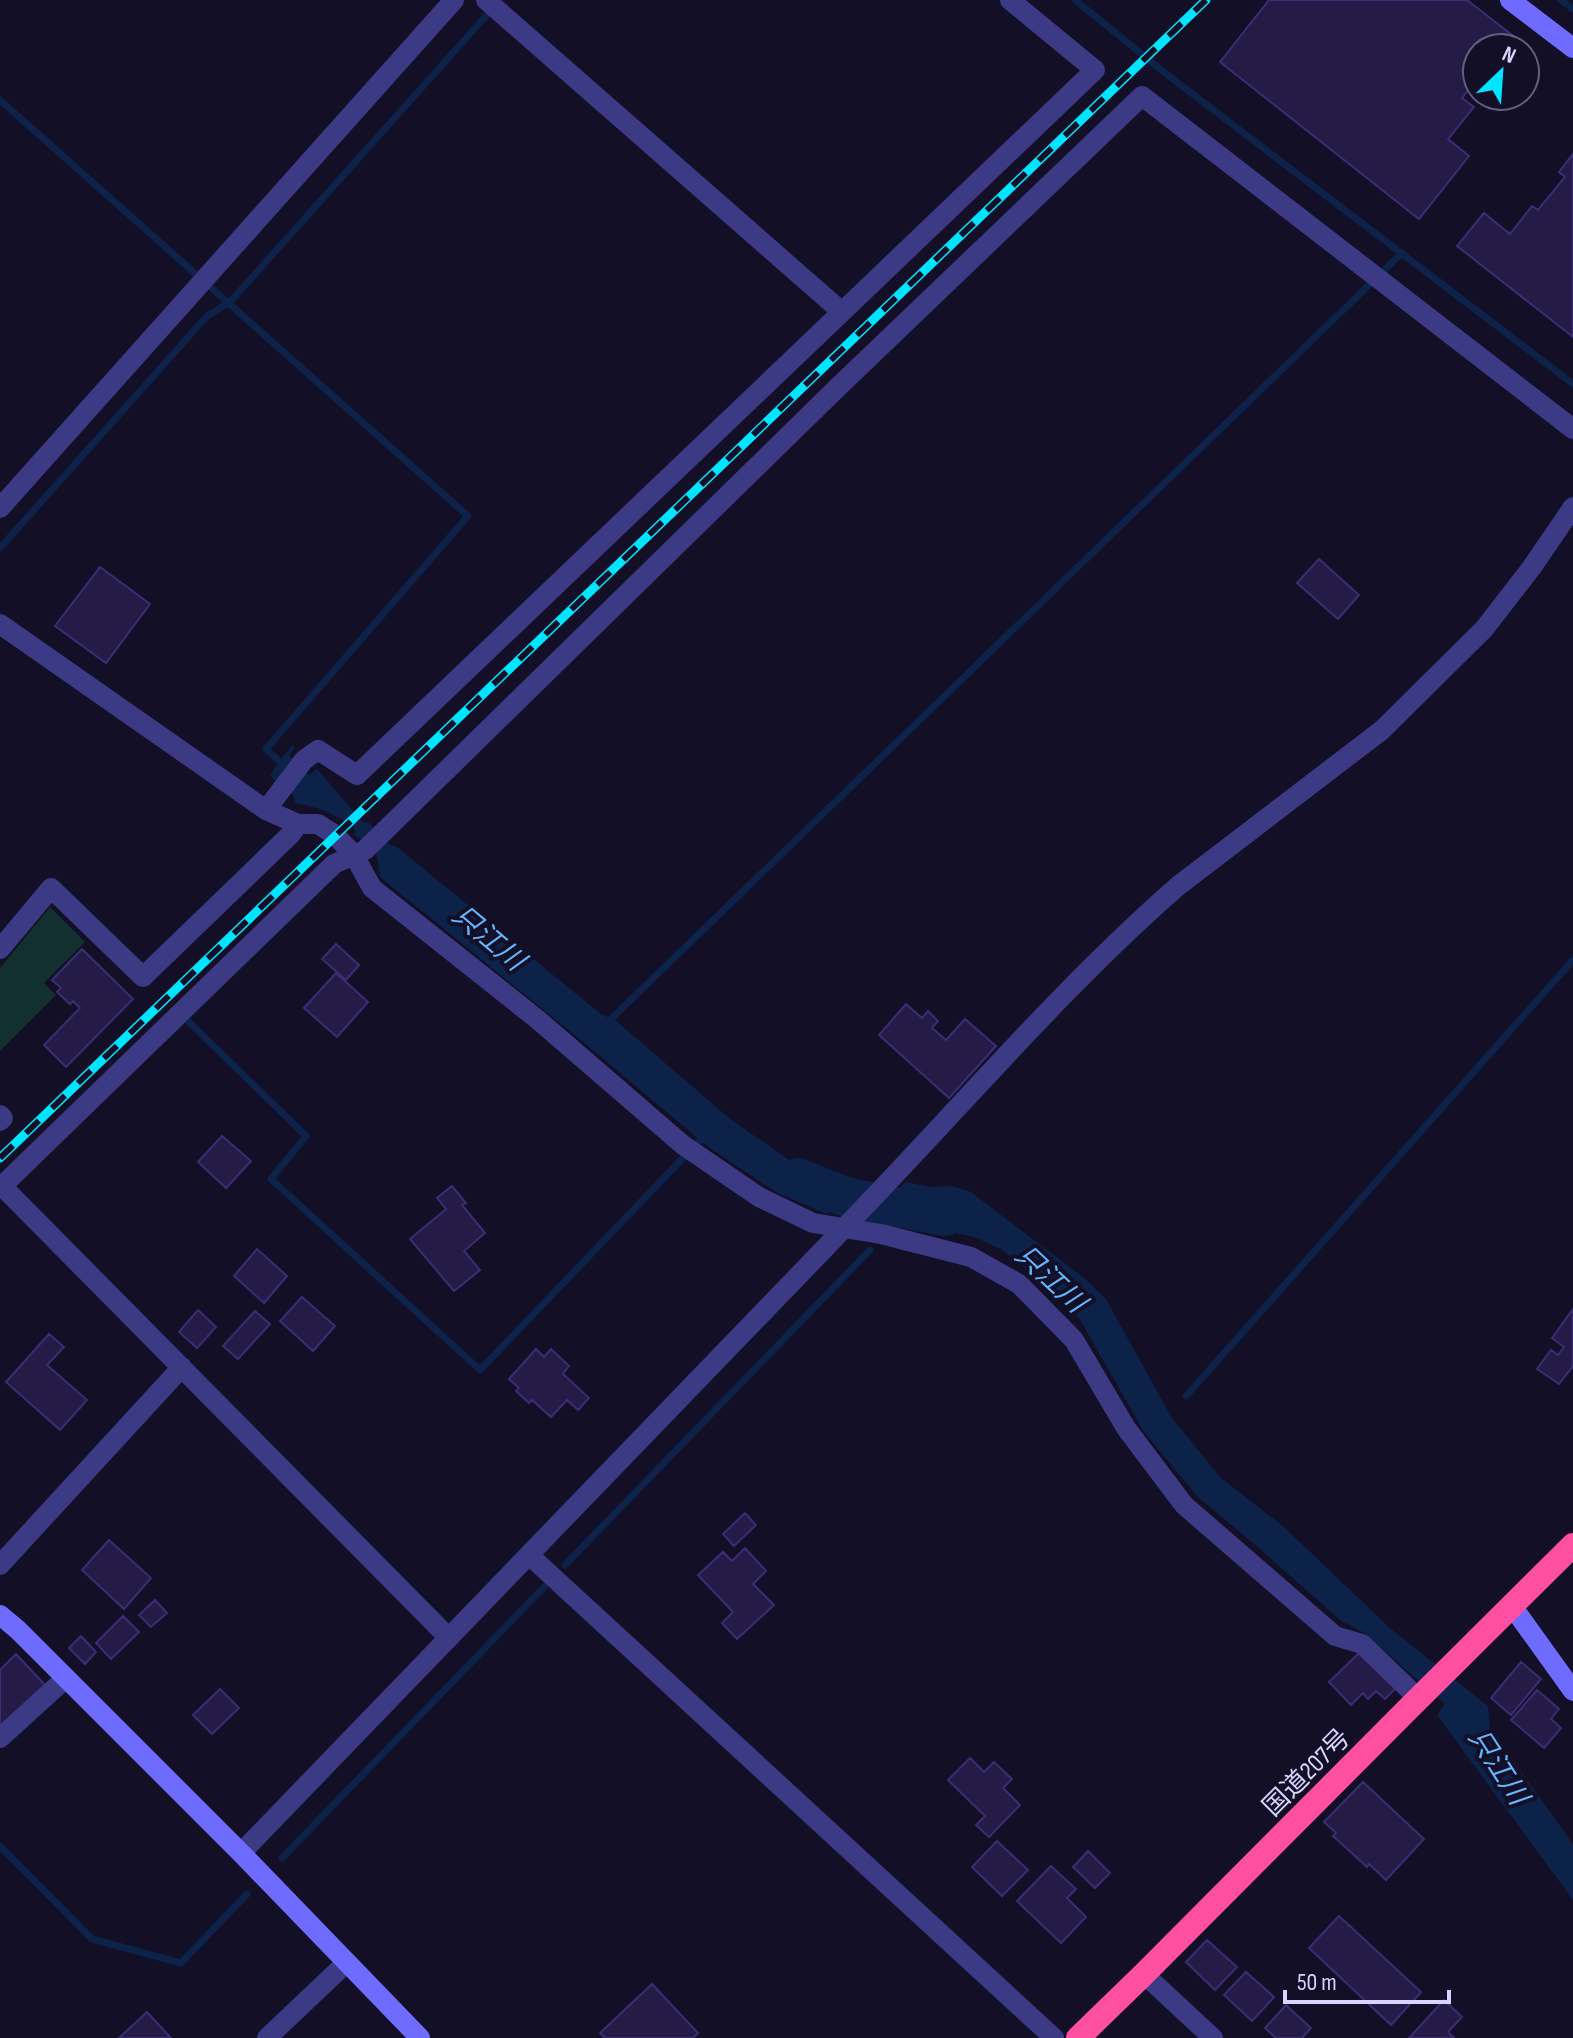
<svg xmlns="http://www.w3.org/2000/svg" width="1573" height="2038" viewBox="0 0 1573 2038" font-family="'Sofia Sans Condensed','Noto Sans JP',sans-serif">
<style>
.green{fill:#12302f}
.water{fill:#0c2248}
.lines{fill:none;stroke-linecap:round;stroke-linejoin:round}
.stream{stroke:#0c2248;stroke-width:7}
.river{stroke:#0c2248;stroke-width:40}
.building{fill:#241b47;stroke:#3b2d73;stroke-width:2}
.street{stroke:#3d3a85;stroke-width:20}
.secondary{stroke:#6f6bff;stroke-width:20}
.highway{stroke:#ff4fa3;stroke-width:24}
.rail-casing{stroke:#00e5ff;stroke-width:9}
.rail{stroke:#130f26;stroke-width:6;stroke-dasharray:18;stroke-linecap:butt}
.labels{text-anchor:middle;stroke-width:8;stroke-linejoin:round;paint-order:stroke}
.street-label{font-size:26px;fill:#d9d4ff;stroke:#130f26}
.water-label{font-size:28px;font-style:italic;fill:#62b6ff;stroke:#130f26}
</style>
<rect width="100%" height="100%" fill="#130f26"/>
<path class="green" d="M 50,907 L 85,942 L 44,983 L 56,995 L 0,1051 L 0,968 Z"/>
<path class="water" d="M 294,744 L 294,749 L 289,755 L 309,775 L 317,769 L 363,822 L 370,823 L 381,840 L 397,847 L 602,1015 L 614,1019 L 729,1118 L 792,1162 L 847,1186 L 848,1207 L 826,1214 L 776,1192 L 707,1146 L 582,1041 L 380,877 L 376,850 L 354,835 L 355,830 C 338,814 318,807 295,803 L 293,795 L 270,776 L 279,761 Z
M 906,1182 L 930,1187 L 952,1186 L 971,1192 L 1084,1278 L 1106,1299 L 1172,1418 L 1220,1477 L 1284,1527 L 1391,1629 L 1488,1706 L 1490,1728 L 1573,1844 L 1573,1900 L 1437,1715 L 1445,1704 L 1364,1633 L 1340,1620 L 1260,1549 L 1198,1497 L 1144,1432 L 1079,1318 L 1026,1269 L 1001,1249 L 971,1236 L 893,1222 C 890,1206 892,1193 906,1182 Z"/>
<g class="lines">
<path class="stream" d="M 1075,0 L 1165,73 L 1573,384
M 1561,0 L 1573,9
M 0,100 L 468,516 L 266,749 L 279,761
M 0,548 L 207,316 L 230,302 L 493,8
M 189,1022 L 306,1136 L 271,1179 L 480,1370 L 705,1135
M 608,1022 L 1402,253
M 1186,1396 L 1573,960
M 565,1565 L 870,1250
M 0,1846 L 92,1939 L 181,1963 L 247,1894
M 282,1858 L 544,1587"/>
<path class="river" d="M 798,1178 L 849,1198 L 945,1216"/>
</g>
<path class="building" d="M 1269,0 L 1467,0 L 1512,35 L 1502,48 L 1477,48 L 1477,79 L 1462,98 L 1474,107 L 1448,139 L 1469,156 L 1419,219 L 1220,62 Z
M 1573,154 L 1573,337 L 1457,246 L 1484,213 L 1510,234 L 1532,206 L 1538,210 L 1565,177 L 1559,172 Z
M 1319,559 L 1359,595 L 1338,619 L 1297,583 Z
M 100,567 L 150,604 L 106,663 L 55,626 Z
M 336,944 L 359,965 L 346,980 L 322,959 Z
M 82,949 L 133,999 L 66,1067 L 44,1045 L 80,1008 L 73,1001 L 70,1004 L 57,992 L 61,988 L 52,980 Z
M 336,973 L 368,1002 L 337,1037 L 304,1008 Z
M 906,1004 L 922,1018 L 928,1011 L 938,1021 L 932,1028 L 946,1040 L 965,1019 L 996,1046 L 949,1098 L 879,1035 Z
M 222,1136 L 251,1161 L 226,1188 L 198,1162 Z
M 452,1186 L 466,1203 L 462,1205 L 485,1233 L 464,1251 L 480,1270 L 454,1291 L 410,1239 L 446,1209 L 437,1198 Z
M 257,1249 L 287,1276 L 264,1303 L 234,1276 Z
M 302,1297 L 335,1326 L 313,1351 L 280,1321 Z
M 1573,1309 L 1573,1366 L 1559,1384 L 1537,1369 L 1551,1350 L 1558,1355 L 1564,1347 L 1552,1338 Z
M 198,1310 L 216,1327 L 197,1348 L 179,1332 Z
M 255,1311 L 270,1324 L 238,1359 L 223,1346 Z
M 49,1334 L 64,1347 L 47,1365 L 87,1400 L 60,1430 L 6,1382 Z
M 536,1349 L 544,1357 L 551,1349 L 569,1366 L 563,1374 L 589,1398 L 578,1410 L 567,1400 L 551,1417 L 532,1400 L 529,1403 L 516,1391 L 519,1388 L 509,1379 Z
M 745,1513 L 756,1525 L 734,1546 L 723,1534 Z
M 109,1540 L 151,1578 L 124,1609 L 82,1570 Z
M 745,1548 L 766,1571 L 753,1584 L 774,1605 L 737,1639 L 722,1623 L 733,1612 L 698,1575 L 723,1552 L 732,1561 Z
M 155,1600 L 167,1613 L 151,1627 L 139,1615 Z
M 123,1616 L 139,1632 L 111,1659 L 96,1643 Z
M 81,1636 L 96,1652 L 85,1664 L 69,1648 Z
M 1361,1651 L 1396,1688 L 1385,1699 L 1376,1691 L 1368,1699 L 1363,1693 L 1351,1705 L 1329,1682 Z
M 16,1654 L 45,1685 L 0,1727 L 0,1670 Z
M 1521,1662 L 1541,1679 L 1511,1715 L 1491,1698 Z
M 220,1689 L 239,1708 L 212,1734 L 193,1715 Z
M 1537,1690 L 1559,1709 L 1551,1719 L 1561,1728 L 1544,1748 L 1511,1720 Z
M 970,1758 L 984,1772 L 994,1762 L 1012,1779 L 1003,1788 L 1020,1805 L 989,1837 L 976,1825 L 985,1816 L 948,1780 Z
M 1363,1782 L 1424,1839 L 1386,1880 L 1369,1864 L 1367,1867 L 1333,1836 L 1336,1833 L 1324,1822 Z
M 997,1841 L 1028,1870 L 1002,1896 L 972,1867 Z
M 1088,1851 L 1110,1873 L 1095,1888 L 1073,1867 Z
M 1051,1866 L 1076,1889 L 1067,1898 L 1086,1917 L 1061,1943 L 1017,1901 Z
M 1339,1916 L 1421,1992 L 1391,2025 L 1309,1948 Z
M 1207,1940 L 1237,1967 L 1215,1990 L 1186,1962 Z
M 1246,1972 L 1274,1997 L 1252,2021 L 1224,1995 Z
M 652,1984 L 698,2033 L 693,2038 L 605,2038 L 600,2033 Z
M 1444,2000 L 1462,2017 L 1448,2032 L 1454,2038 L 1409,2038 Z
M 1286,2005 L 1311,2028 L 1302,2038 L 1276,2038 L 1265,2028 Z
M 147,2012 L 171,2038 L 119,2038 Z"/>
<g class="lines">
<path class="street" d="M 486,0 L 842,312 L 1095,70 L 1010,0
M 0,508 L 454,0
M 0,624 L 266,810 L 298,824 L 318,824 L 335,835 L 354,855 L 372,888 L 537,1019 L 683,1145 L 759,1197 L 813,1223 L 881,1234 L 971,1257 L 1019,1284 L 1074,1340 L 1126,1428 L 1184,1505 L 1335,1636 L 1362,1644 L 1418,1698
M 266,810 L 304,760 L 318,750 L 357,775 L 842,312
M 0,949 L 51,888 L 143,977 L 291,834 L 298,824
M 0,1115 L 3,1118 L 0,1121
M 2,1186 L 449,1638
M 0,1188 L 334,864 L 365,850 L 836,389 L 1142,96 L 1573,429
M 529,1555 L 1054,2038
M 0,1565 L 182,1367
M 0,1738 L 66,1678
M 241,1853 C 444,1644 646,1435 847,1225 C 957,1112 1059,990 1178,886 L 1382,730 L 1484,629 L 1532,567 L 1573,507
M 1144,1974 L 1213,2038
M 267,2038 L 346,1963"/>
<path class="secondary" d="M 1510,0 L 1573,48
M 1512,1606 L 1573,1691
M 0,1615 L 18,1630 L 241,1853 L 420,2038"/>
<path class="highway" d="M 1078,2038 L 1144,1974 L 1410,1707 L 1573,1545"/>
<g class="rail-casing">
<path id="rail" d="M 0,1158 L 1206,0"/>
</g>
<use href="#rail" class="rail"/>
</g>
<g class="labels">
<g class="street-label">
<text transform="translate(1306 1772) rotate(-45)" y="9">国道207号</text>
</g>
<g class="water-label">
<text transform="translate(489 937) rotate(40)" y="10">只江川</text>
<text transform="translate(1051 1278) rotate(43)" y="10">只江川</text>
<text transform="translate(1499 1766) rotate(57)" y="10">只江川</text>
</g>
</g>
<g transform="translate(1501 72) rotate(25)"><circle r="38" fill="#130f26" stroke="#625e7d" stroke-width="2"/>
<path d="M0-6L14 30L0 20L-14 30Z" fill="#00e5ff"/>
<text y="-12" font-size="22" font-weight="bold" text-anchor="middle" fill="#d9d4ff">N</text>
</g>
<path d="M1285 1990v12h164v-12" fill="none" stroke="#d9d4ff" stroke-width="4"/>
<text x="1297" y="1990" font-size="24" fill="#d9d4ff" stroke="#130f26" stroke-width="6" paint-order="stroke">50 m</text>
</svg>
